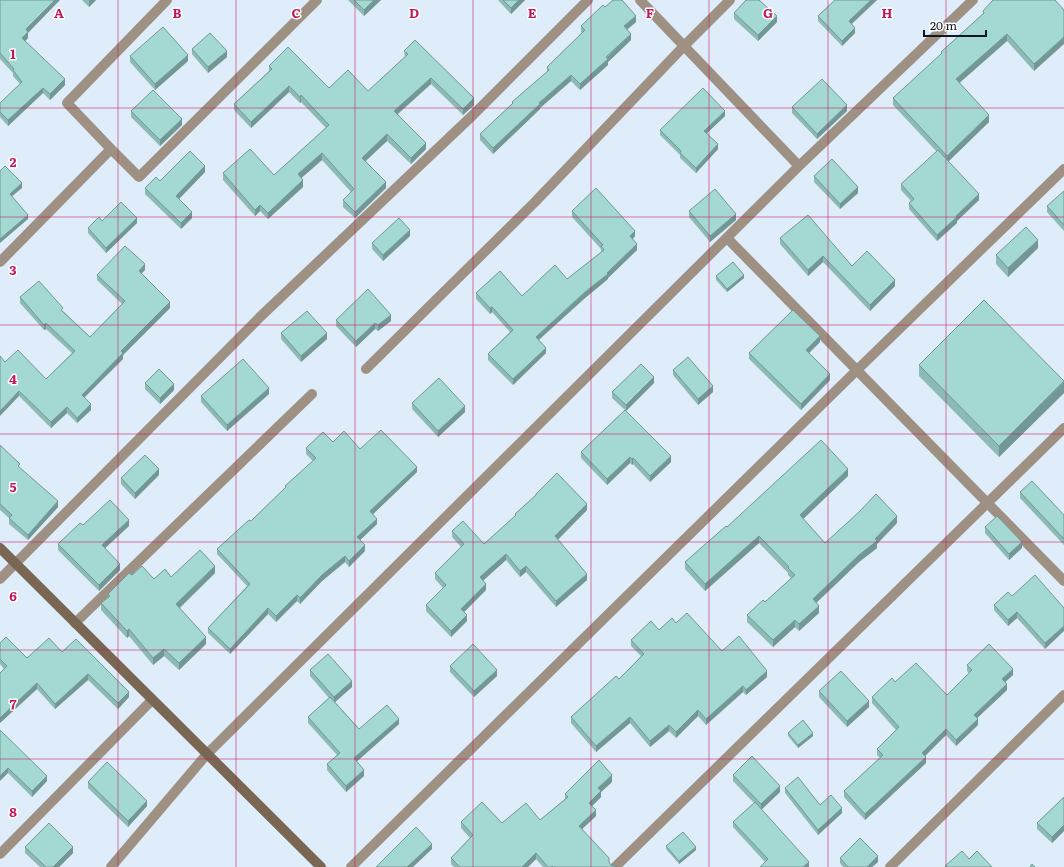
<svg xmlns="http://www.w3.org/2000/svg" width="1064" height="867" viewBox="0 0 1064 867" font-family="Literata,serif">
<style>
.lines{fill:none;stroke-linecap:round;stroke-linejoin:round}
.street{stroke:#9e9184;stroke-width:10}
.secondary{stroke:#796754;stroke-width:10}
.wall{fill:#8cbab5}
.shaded-wall{fill:#729794}
.building{fill:#a3d8d3;stroke:#729794}
.grid{fill:none;stroke:#c2185b;stroke-width:1;stroke-opacity:0.55}
.grid-label{font-size:13px;text-anchor:middle;font-weight:bold;fill:#c2185b;stroke:#fff;stroke-width:3;stroke-linejoin:round;paint-order:stroke}
</style>
<rect width="100%" height="100%" fill="#dfecf9"/>
<g class="lines">
<path class="street" d="M 640,0 L 799,166
M 111,149 L 67,103 L 167,0
M 727,238 L 1064,581
M 0,262 L 111,149 L 139,177 L 317,0
M 366,369 L 535,202 L 684,46 L 730,0
M 0,579 L 260,317 L 473,115 L 588,0
M 75,623 L 312,394
M 0,854 L 152,700
M 111,867 L 207,754 L 799,166 L 973,0
M 351,867 L 857,370 L 1064,169
M 615,867 L 1064,428
M 890,867 L 1064,695"/>
<path class="secondary" d="M 0,548 L 321,867"/>
</g>
<path class="wall" d="M 0,0 L 28,33 L 28,38 L 25,41 L 65,85 L 50,100 L 43,93 L 8,126 L 0,117 L 0,103 L 20,84 L 13,76 L 13,73 L 0,59 Z
M 82,0 L 96,0 L 89,7 Z
M 348,0 L 381,0 L 364,16 Z
M 498,0 L 525,0 L 511,14 Z
M 835,0 L 877,0 L 852,24 L 855,33 L 842,46 L 818,21 L 818,16 Z
M 1055,0 L 1034,71 L 1007,41 L 959,83 L 989,122 L 948,161 L 979,200 L 957,221 L 957,223 L 937,241 L 909,209 L 909,203 L 911,201 L 901,190 L 901,184 L 937,152 L 893,105 L 893,98 L 941,55 L 941,52 L 983,14 L 983,11 Z
M 605,7 L 636,22 L 627,30 L 631,40 L 608,62 L 608,65 L 580,90 L 571,81 L 540,108 L 540,109 L 493,154 L 480,140 L 480,134 L 512,104 L 512,102 L 547,72 L 547,67 L 582,33 L 581,32 L 581,26 Z
M 734,13 L 777,22 L 758,41 L 734,19 Z
M 192,49 L 227,57 L 208,73 L 192,54 Z
M 404,51 L 474,105 L 463,115 L 431,84 L 398,114 L 426,149 L 411,164 L 387,141 L 366,161 L 386,188 L 355,218 L 343,207 L 343,200 L 351,192 L 322,160 L 301,178 L 303,187 L 268,219 L 260,211 L 255,216 L 223,180 L 223,173 L 274,175 L 326,128 L 301,102 L 300,103 L 289,92 L 251,128 L 234,110 L 234,104 L 269,71 L 269,66 L 329,88 L 368,91 L 405,57 Z
M 130,56 L 188,61 L 155,90 L 130,62 Z
M 792,107 L 847,111 L 817,139 L 792,113 Z
M 131,111 L 182,125 L 160,146 L 131,117 Z
M 725,116 L 707,133 L 718,149 L 696,173 L 680,158 L 680,155 L 660,135 L 660,130 Z
M 205,172 L 179,199 L 192,218 L 181,229 L 145,194 L 145,188 Z
M 814,176 L 858,193 L 840,209 L 814,182 Z
M 1064,191 L 1064,231 L 1047,212 L 1047,206 Z
M 572,211 L 635,236 L 633,239 L 637,250 L 608,278 L 608,279 L 585,298 L 539,340 L 546,353 L 513,385 L 488,360 L 488,354 L 510,332 L 492,312 L 490,314 L 476,299 L 476,293 L 522,296 L 567,279 L 601,252 L 601,249 L 572,217 Z
M 689,211 L 736,220 L 710,242 L 689,217 Z
M 102,221 L 137,223 L 106,253 L 88,233 L 88,228 Z
M 410,236 L 383,261 L 372,249 L 372,243 Z
M 780,238 L 852,266 L 895,286 L 870,311 L 823,262 L 808,276 L 780,244 Z
M 1038,248 L 1008,277 L 996,264 L 996,255 Z
M 145,270 L 141,273 L 170,308 L 123,355 L 123,359 L 84,397 L 91,410 L 77,423 L 67,413 L 51,428 L 19,396 L 5,362 L 46,379 L 72,353 L 46,329 L 44,330 L 20,303 L 20,297 L 63,311 L 90,337 L 122,304 L 97,280 L 97,275 Z
M 716,276 L 744,278 L 727,292 L 716,280 Z
M 336,320 L 391,321 L 378,331 L 375,329 L 356,347 L 336,326 Z
M 281,333 L 327,339 L 301,362 L 281,339 Z
M 820,342 L 809,353 L 830,380 L 801,410 L 749,359 L 749,353 Z
M 919,365 L 1064,381 L 1064,393 L 999,457 L 919,376 Z
M 673,370 L 713,392 L 698,405 L 673,375 Z
M 145,383 L 174,390 L 160,404 L 145,389 Z
M 654,383 L 626,411 L 671,462 L 650,482 L 633,464 L 632,465 L 630,463 L 607,485 L 581,458 L 581,452 L 625,410 L 612,398 L 612,392 Z
M 269,394 L 227,431 L 201,402 L 201,396 Z
M 412,403 L 465,412 L 438,437 L 412,409 Z
M 333,442 L 360,449 L 417,472 L 373,514 L 377,524 L 360,540 L 365,551 L 349,567 L 345,562 L 322,581 L 300,604 L 297,601 L 276,622 L 268,614 L 230,654 L 208,633 L 208,628 L 247,586 L 217,554 L 217,549 L 251,521 L 285,488 L 285,486 L 313,461 L 306,454 L 306,448 Z
M 0,445 L 20,468 L 58,507 L 28,540 L 9,524 L 9,518 L 0,510 Z
M 159,475 L 135,499 L 121,484 L 121,478 Z
M 848,476 L 803,519 L 825,543 L 897,523 L 877,544 L 877,548 L 859,562 L 816,603 L 819,613 L 799,631 L 795,627 L 773,647 L 747,622 L 747,615 L 765,602 L 791,578 L 788,575 L 788,573 L 759,543 L 705,591 L 685,569 L 685,562 L 727,527 Z
M 1020,492 L 1064,515 L 1064,545 L 1020,498 Z
M 536,494 L 587,510 L 558,540 L 587,580 L 556,607 L 526,572 L 520,577 L 506,560 L 483,581 L 486,590 L 464,612 L 467,621 L 451,637 L 426,611 L 426,605 L 443,588 L 435,579 L 435,573 L 461,547 L 452,537 L 452,531 L 484,544 L 515,516 L 515,514 L 536,495 Z
M 83,525 L 129,526 L 105,548 L 120,570 L 99,591 L 58,550 L 58,544 Z
M 985,527 L 1022,548 L 1009,560 L 985,533 Z
M 215,573 L 180,608 L 206,644 L 179,670 L 164,656 L 153,665 L 129,636 L 127,638 L 101,610 L 101,603 L 108,597 L 108,594 L 132,575 L 154,579 Z
M 1012,596 L 1064,608 L 1045,649 L 1017,618 L 1008,626 L 994,610 L 994,605 Z
M 676,623 L 767,677 L 746,695 L 743,692 L 706,725 L 698,716 L 676,738 L 669,731 L 650,747 L 630,723 L 596,752 L 571,723 L 571,717 L 619,679 L 641,656 L 631,646 L 631,640 Z
M 0,643 L 27,658 L 62,652 L 129,697 L 118,709 L 88,680 L 55,709 L 37,689 L 0,723 L 0,673 L 4,669 L 0,664 Z
M 967,665 L 1013,675 L 1005,682 L 1007,690 L 977,718 L 978,725 L 956,746 L 946,735 L 925,756 L 926,763 L 865,820 L 844,797 L 844,791 L 880,758 L 877,755 L 877,749 L 896,730 L 872,703 L 872,697 L 895,682 L 947,695 L 969,673 L 967,671 Z
M 450,666 L 497,676 L 474,697 L 450,672 Z
M 310,670 L 352,687 L 335,702 L 359,729 L 399,724 L 356,762 L 364,776 L 346,792 L 327,770 L 327,764 L 337,755 L 308,723 L 308,717 L 329,698 L 310,676 Z
M 819,691 L 869,707 L 847,727 L 819,697 Z
M 0,730 L 47,781 L 32,797 L 8,773 Z
M 788,733 L 813,736 L 798,748 L 788,736 Z
M 733,775 L 780,792 L 761,810 L 809,867 L 765,862 L 733,827 L 733,822 L 754,803 L 733,781 Z
M 88,782 L 147,806 L 128,827 L 88,788 Z
M 612,782 L 601,792 L 601,797 L 592,806 L 596,816 L 582,829 L 611,865 L 617,867 L 543,867 L 536,859 L 528,867 L 454,867 L 451,864 L 451,858 L 470,838 L 461,828 L 461,822 L 502,823 L 540,820 L 565,799 L 565,794 Z
M 785,788 L 820,805 L 842,813 L 818,835 L 785,793 Z
M 1064,797 L 1064,831 L 1052,843 L 1037,829 L 1037,823 Z
M 666,846 L 696,850 L 679,864 L 666,849 Z
M 25,847 L 73,853 L 59,867 L 40,867 L 25,853 Z
M 840,858 L 878,862 L 872,867 L 843,867 L 840,863 Z"/>
<path class="shaded-wall" d="M 55,0 L 60,0 L 28,33 L 28,38 L 22,44 L 22,38 L 26,29 Z
M 90,0 L 96,0 L 89,7 L 89,1 Z
M 374,0 L 381,0 L 364,16 L 364,10 Z
M 519,0 L 525,0 L 511,14 L 511,8 Z
M 871,0 L 877,0 L 849,26 L 849,21 Z
M 636,16 L 636,22 L 624,32 L 624,26 Z
M 777,16 L 777,22 L 758,41 L 758,35 Z
M 855,28 L 855,33 L 842,46 L 842,41 Z
M 631,34 L 631,40 L 608,62 L 608,65 L 580,90 L 580,84 Z
M 1007,34 L 1007,41 L 956,86 L 956,79 Z
M 1064,37 L 1064,44 L 1034,71 L 1034,64 Z
M 227,51 L 227,57 L 208,73 L 208,67 Z
M 188,55 L 188,61 L 155,90 L 155,84 Z
M 571,75 L 571,81 L 540,108 L 540,109 L 493,154 L 493,148 L 539,103 Z
M 431,78 L 431,84 L 394,117 L 394,111 Z
M 65,79 L 65,85 L 50,100 L 50,94 Z
M 289,86 L 289,92 L 251,128 L 251,122 Z
M 43,88 L 43,93 L 8,126 L 8,120 Z
M 301,95 L 301,102 L 300,103 L 300,97 Z
M 474,98 L 474,105 L 463,115 L 463,109 Z
M 847,105 L 847,111 L 817,139 L 817,134 Z
M 725,111 L 725,116 L 704,136 L 704,131 Z
M 989,115 L 989,122 L 947,163 L 947,156 Z
M 182,119 L 182,125 L 160,146 L 160,140 Z
M 387,134 L 387,141 L 362,164 L 362,158 Z
M 426,143 L 426,149 L 411,164 L 411,158 Z
M 718,144 L 718,149 L 696,173 L 696,168 Z
M 322,153 L 322,160 L 298,181 L 298,174 Z
M 205,166 L 205,172 L 176,202 L 176,196 Z
M 303,180 L 303,187 L 268,219 L 268,213 Z
M 386,182 L 386,188 L 355,218 L 355,212 Z
M 22,183 L 22,188 L 10,198 L 10,194 Z
M 858,187 L 858,193 L 840,209 L 840,204 Z
M 979,194 L 979,200 L 957,221 L 957,223 L 937,241 L 937,235 Z
M 260,205 L 260,211 L 255,216 L 255,210 Z
M 192,212 L 192,218 L 181,229 L 181,223 Z
M 736,214 L 736,220 L 710,242 L 710,236 Z
M 28,215 L 28,219 L 0,243 L 0,239 Z
M 137,218 L 137,223 L 106,253 L 106,248 Z
M 410,230 L 410,236 L 383,261 L 383,255 Z
M 635,231 L 635,236 L 630,242 L 630,236 Z
M 1038,240 L 1038,248 L 1008,277 L 1008,268 Z
M 637,244 L 637,250 L 608,278 L 608,279 L 585,298 L 536,342 L 536,337 L 607,273 Z
M 823,256 L 823,262 L 808,276 L 808,270 Z
M 145,264 L 145,270 L 139,276 L 139,271 Z
M 744,275 L 744,278 L 727,292 L 727,289 Z
M 895,280 L 895,286 L 870,311 L 870,305 Z
M 170,302 L 170,308 L 123,355 L 123,359 L 82,400 L 82,395 L 121,351 Z
M 492,307 L 492,312 L 490,314 L 490,308 Z
M 391,315 L 391,321 L 378,331 L 378,325 Z
M 46,323 L 46,329 L 44,330 L 44,325 Z
M 375,323 L 375,329 L 356,347 L 356,341 Z
M 327,333 L 327,339 L 301,362 L 301,356 Z
M 820,336 L 820,342 L 806,356 L 806,350 Z
M 546,348 L 546,353 L 513,385 L 513,379 Z
M 830,374 L 830,380 L 801,410 L 801,404 Z
M 654,377 L 654,383 L 626,411 L 626,405 Z
M 1064,382 L 1064,393 L 999,457 L 999,446 Z
M 174,384 L 174,390 L 160,404 L 160,398 Z
M 713,386 L 713,392 L 698,405 L 698,399 Z
M 269,388 L 269,394 L 227,431 L 227,425 Z
M 19,391 L 19,396 L 0,416 L 0,411 Z
M 91,404 L 91,410 L 77,423 L 77,418 Z
M 465,406 L 465,412 L 438,437 L 438,431 Z
M 67,407 L 67,413 L 51,428 L 51,422 Z
M 671,456 L 671,462 L 650,482 L 650,476 Z
M 630,457 L 630,463 L 607,485 L 607,479 Z
M 633,458 L 633,464 L 632,465 L 632,459 Z
M 417,467 L 417,472 L 370,517 L 370,511 Z
M 159,469 L 159,475 L 135,499 L 135,493 Z
M 848,469 L 848,476 L 800,522 L 800,515 Z
M 58,501 L 58,507 L 28,540 L 28,535 Z
M 587,504 L 587,510 L 555,542 L 555,536 Z
M 897,516 L 897,523 L 877,544 L 877,548 L 859,562 L 813,606 L 813,599 Z
M 377,519 L 377,524 L 357,543 L 357,537 Z
M 129,520 L 129,526 L 102,551 L 102,545 Z
M 759,536 L 759,543 L 705,591 L 705,584 Z
M 1022,542 L 1022,548 L 1009,560 L 1009,554 Z
M 365,545 L 365,551 L 349,567 L 349,561 Z
M 506,554 L 506,560 L 480,583 L 480,577 Z
M 345,556 L 345,562 L 322,581 L 300,604 L 300,598 L 322,575 Z
M 120,564 L 120,570 L 99,591 L 99,585 Z
M 215,566 L 215,573 L 176,611 L 176,604 Z
M 526,566 L 526,572 L 520,577 L 520,571 Z
M 587,574 L 587,580 L 556,607 L 556,601 Z
M 486,584 L 486,590 L 461,615 L 461,609 Z
M 297,595 L 297,601 L 276,622 L 276,616 Z
M 819,606 L 819,613 L 799,631 L 799,624 Z
M 268,608 L 268,614 L 230,654 L 230,649 Z
M 1017,612 L 1017,618 L 1008,626 L 1008,620 Z
M 467,615 L 467,621 L 451,637 L 451,631 Z
M 795,620 L 795,627 L 773,647 L 773,640 Z
M 1064,626 L 1064,631 L 1045,649 L 1045,643 Z
M 129,629 L 129,636 L 127,638 L 127,631 Z
M 206,637 L 206,644 L 179,670 L 179,663 Z
M 164,649 L 164,656 L 153,665 L 153,658 Z
M 1013,669 L 1013,675 L 1002,685 L 1002,679 Z
M 497,670 L 497,676 L 474,697 L 474,691 Z
M 767,671 L 767,677 L 746,695 L 746,690 Z
M 88,674 L 88,680 L 55,709 L 55,704 Z
M 352,681 L 352,687 L 334,703 L 334,697 Z
M 37,683 L 37,689 L 0,723 L 0,718 Z
M 1007,684 L 1007,690 L 974,721 L 974,715 Z
M 743,686 L 743,692 L 706,725 L 706,719 Z
M 129,692 L 129,697 L 118,709 L 118,703 Z
M 869,701 L 869,707 L 847,727 L 847,721 Z
M 698,710 L 698,716 L 676,738 L 676,732 Z
M 630,717 L 630,723 L 596,752 L 596,746 Z
M 399,719 L 399,724 L 354,764 L 354,758 Z
M 978,719 L 978,725 L 956,746 L 956,740 Z
M 669,725 L 669,731 L 650,747 L 650,741 Z
M 946,729 L 946,735 L 922,759 L 922,753 Z
M 813,733 L 813,736 L 798,748 L 798,745 Z
M 926,757 L 926,763 L 865,820 L 865,814 Z
M 8,768 L 8,773 L 0,781 L 0,776 Z
M 364,770 L 364,776 L 346,792 L 346,786 Z
M 612,775 L 612,782 L 601,792 L 601,797 L 589,809 L 589,803 L 598,788 Z
M 47,776 L 47,781 L 32,797 L 32,791 Z
M 780,786 L 780,792 L 761,810 L 761,804 Z
M 147,801 L 147,806 L 128,827 L 128,821 Z
M 842,808 L 842,813 L 818,835 L 818,830 Z
M 596,810 L 596,816 L 579,832 L 579,826 Z
M 1064,825 L 1064,831 L 1052,843 L 1052,837 Z
M 432,844 L 432,849 L 413,867 L 407,867 Z
M 73,847 L 73,853 L 59,867 L 53,867 Z
M 696,847 L 696,850 L 679,864 L 679,861 Z
M 536,853 L 536,859 L 528,867 L 522,867 Z
M 878,856 L 878,862 L 872,867 L 867,867 Z
M 809,862 L 809,867 L 803,867 Z"/>
<path class="building" d="M 0,0 L 55,0 L 26,29 L 28,32 L 22,38 L 65,79 L 50,94 L 43,88 L 8,120 L 0,112 L 0,103 L 22,82 L 13,70 L 14,69 L 0,53 Z
M 354,0 L 374,0 L 364,10 Z
M 503,0 L 519,0 L 511,8 Z
M 613,0 L 622,0 L 636,16 L 624,26 L 631,34 L 606,57 L 608,59 L 580,84 L 571,75 L 539,103 L 540,104 L 493,148 L 480,134 L 513,103 L 512,102 L 549,70 L 547,67 L 585,30 L 581,26 L 603,5 L 605,7 Z
M 746,0 L 759,0 L 777,16 L 758,35 L 734,13 Z
M 835,0 L 871,0 L 849,21 L 855,28 L 842,41 L 818,16 Z
M 993,0 L 1055,0 L 1064,10 L 1064,37 L 1034,64 L 1007,34 L 956,79 L 989,115 L 947,156 L 893,98 L 942,53 L 941,52 L 984,13 L 983,11 Z
M 163,27 L 188,55 L 155,84 L 130,56 Z
M 210,33 L 227,51 L 208,67 L 192,49 Z
M 415,40 L 474,98 L 463,109 L 431,78 L 394,111 L 426,143 L 411,158 L 387,134 L 362,158 L 386,182 L 355,212 L 343,200 L 354,189 L 322,153 L 298,174 L 303,180 L 268,213 L 260,205 L 255,210 L 223,173 L 250,149 L 274,175 L 329,125 L 301,95 L 300,97 L 289,86 L 251,122 L 234,104 L 272,69 L 269,66 L 288,47 L 329,88 L 348,70 L 368,91 L 408,54 L 404,51 Z
M 822,79 L 847,105 L 817,134 L 792,107 Z
M 703,88 L 725,111 L 704,131 L 718,144 L 696,168 L 680,153 L 681,151 L 660,130 Z
M 153,90 L 182,119 L 160,140 L 131,111 Z
M 938,150 L 979,194 L 956,216 L 957,217 L 937,235 L 909,203 L 914,199 L 901,184 Z
M 190,151 L 205,166 L 176,196 L 192,212 L 181,223 L 145,188 L 156,177 L 160,181 Z
M 832,159 L 858,187 L 840,204 L 814,176 Z
M 5,166 L 22,183 L 10,194 L 28,215 L 0,239 L 0,171 Z
M 596,188 L 635,231 L 630,236 L 637,244 L 607,273 L 608,274 L 585,292 L 536,337 L 546,348 L 513,379 L 488,354 L 513,330 L 492,307 L 490,308 L 476,293 L 500,271 L 522,296 L 555,265 L 567,279 L 604,250 L 601,246 L 603,245 L 572,211 Z
M 715,189 L 736,214 L 710,236 L 689,211 Z
M 1064,191 L 1064,225 L 1047,206 Z
M 121,202 L 137,218 L 106,248 L 88,228 L 99,217 L 102,221 Z
M 808,215 L 852,266 L 867,251 L 895,280 L 870,305 L 823,256 L 808,270 L 780,238 Z
M 399,218 L 410,230 L 383,255 L 372,243 Z
M 1026,227 L 1038,240 L 1008,268 L 996,255 Z
M 125,246 L 145,264 L 139,271 L 170,302 L 121,351 L 123,353 L 82,395 L 91,404 L 77,418 L 67,407 L 51,422 L 19,391 L 0,411 L 0,356 L 5,362 L 18,350 L 46,379 L 75,351 L 46,323 L 44,325 L 20,297 L 39,281 L 63,308 L 61,310 L 90,337 L 125,301 L 97,275 Z
M 733,262 L 744,275 L 727,289 L 716,276 Z
M 368,289 L 391,315 L 378,325 L 375,323 L 356,341 L 336,320 Z
M 984,300 L 1064,381 L 999,446 L 919,365 Z
M 793,310 L 820,336 L 806,350 L 830,374 L 801,404 L 749,353 Z
M 307,311 L 327,333 L 301,356 L 281,333 Z
M 688,357 L 713,386 L 698,399 L 673,370 Z
M 243,359 L 269,388 L 227,425 L 201,396 Z
M 641,364 L 654,377 L 626,405 L 612,392 Z
M 159,369 L 174,384 L 160,398 L 145,383 Z
M 439,378 L 465,406 L 438,431 L 412,403 Z
M 625,410 L 671,456 L 650,476 L 633,458 L 632,459 L 630,457 L 607,479 L 581,452 Z
M 381,430 L 417,467 L 370,511 L 377,519 L 357,537 L 365,545 L 349,561 L 345,556 L 322,575 L 300,598 L 297,595 L 276,616 L 268,608 L 230,649 L 208,628 L 250,584 L 217,549 L 249,520 L 251,521 L 286,487 L 285,486 L 316,458 L 306,448 L 323,432 L 333,442 L 344,431 L 360,449 Z
M 821,440 L 848,469 L 800,515 L 825,543 L 859,512 L 876,494 L 897,516 L 875,539 L 877,541 L 859,555 L 813,599 L 819,606 L 799,624 L 795,620 L 773,640 L 747,615 L 763,600 L 765,602 L 795,575 L 788,568 L 789,567 L 759,536 L 705,584 L 685,562 L 726,526 L 727,527 Z
M 0,445 L 20,464 L 18,466 L 58,501 L 28,535 L 9,518 L 12,515 L 0,504 Z
M 145,455 L 159,469 L 135,493 L 121,478 Z
M 557,473 L 587,504 L 555,536 L 587,574 L 556,601 L 526,566 L 520,571 L 506,554 L 480,577 L 486,584 L 461,609 L 467,615 L 451,631 L 426,605 L 446,585 L 435,573 L 464,544 L 452,531 L 463,521 L 484,544 L 516,515 L 515,514 L 536,495 L 536,494 Z
M 1032,481 L 1064,515 L 1064,539 L 1020,492 Z
M 110,500 L 129,520 L 102,545 L 120,564 L 99,585 L 58,544 L 80,523 L 83,525 Z
M 997,516 L 1022,542 L 1009,554 L 985,527 Z
M 200,550 L 215,566 L 176,604 L 206,637 L 179,663 L 164,649 L 153,658 L 129,629 L 127,631 L 101,603 L 110,596 L 108,594 L 129,573 L 132,575 L 142,566 L 154,579 L 165,569 L 171,577 Z
M 1035,575 L 1064,608 L 1064,626 L 1045,643 L 1017,612 L 1008,620 L 994,605 L 1008,592 L 1012,596 Z
M 687,613 L 722,651 L 739,636 L 767,671 L 746,690 L 743,686 L 706,719 L 698,710 L 676,732 L 669,725 L 650,741 L 630,717 L 596,746 L 571,717 L 616,676 L 619,679 L 644,654 L 631,640 L 651,621 L 659,630 L 672,618 L 676,623 Z
M 6,637 L 27,658 L 49,638 L 62,652 L 76,639 L 129,692 L 118,703 L 88,674 L 55,704 L 37,683 L 0,718 L 0,673 L 7,666 L 0,659 L 0,643 Z
M 473,644 L 497,670 L 474,691 L 450,666 Z
M 989,644 L 1013,669 L 1002,679 L 1007,684 L 974,715 L 978,719 L 956,740 L 946,729 L 922,753 L 926,757 L 865,814 L 844,791 L 883,755 L 877,749 L 899,727 L 872,697 L 892,678 L 895,682 L 916,663 L 947,695 L 972,670 L 967,665 Z
M 328,654 L 352,681 L 334,697 L 310,670 Z
M 841,671 L 869,701 L 847,721 L 819,691 Z
M 330,697 L 359,729 L 387,705 L 399,719 L 354,758 L 364,770 L 346,786 L 327,764 L 340,753 L 308,717 Z
M 803,720 L 813,733 L 798,745 L 788,733 Z
M 0,730 L 47,776 L 32,791 L 8,768 L 0,776 Z
M 752,756 L 780,786 L 761,804 L 733,775 Z
M 599,760 L 612,775 L 598,788 L 601,791 L 589,803 L 596,810 L 579,826 L 609,858 L 609,862 L 611,865 L 617,867 L 553,867 L 552,866 L 551,867 L 548,867 L 536,853 L 522,867 L 460,867 L 451,858 L 473,835 L 461,822 L 482,802 L 502,823 L 526,803 L 540,820 L 568,797 L 565,794 Z
M 107,762 L 147,801 L 128,821 L 88,782 Z
M 798,777 L 820,805 L 831,795 L 842,808 L 818,830 L 785,788 Z
M 1064,797 L 1064,825 L 1052,837 L 1037,823 Z
M 755,802 L 809,862 L 803,867 L 760,867 L 768,859 L 733,822 Z
M 49,823 L 73,847 L 53,867 L 46,867 L 25,847 Z
M 416,827 L 432,844 L 407,867 L 376,867 Z
M 683,832 L 696,847 L 679,861 L 666,846 Z
M 860,838 L 878,856 L 867,867 L 848,867 L 840,858 Z
M 962,851 L 969,859 L 977,851 L 992,867 L 947,867 L 945,866 Z
M 1032,864 L 1035,867 L 1030,867 Z"/>
<path class="grid" d="M 118,0 L 118,867M 236,0 L 236,867M 355,0 L 355,867M 473,0 L 473,867M 591,0 L 591,867M 709,0 L 709,867M 828,0 L 828,867M 946,0 L 946,867M 0,108 L 1064,108M 0,217 L 1064,217M 0,325 L 1064,325M 0,434 L 1064,434M 0,542 L 1064,542M 0,650 L 1064,650M 0,759 L 1064,759"/>
<g class="grid-label">
<text x="59" y="18">A</text>
<text x="177" y="18">B</text>
<text x="296" y="18">C</text>
<text x="414" y="18">D</text>
<text x="532" y="18">E</text>
<text x="650" y="18">F</text>
<text x="768" y="18">G</text>
<text x="887" y="18">H</text>
<text x="13" y="59">1</text>
<text x="13" y="167">2</text>
<text x="13" y="275">3</text>
<text x="13" y="384">4</text>
<text x="13" y="492">5</text>
<text x="13" y="601">6</text>
<text x="13" y="709">7</text>
<text x="13" y="817">8</text>
</g>
<path d="M924 30v6h62v-6" fill="none" stroke="#0d1823" stroke-width="2"/>
<text x="930" y="30" font-size="12" fill="#0d1823" stroke="#ffffff" stroke-width="3" paint-order="stroke">20 m</text>
</svg>
